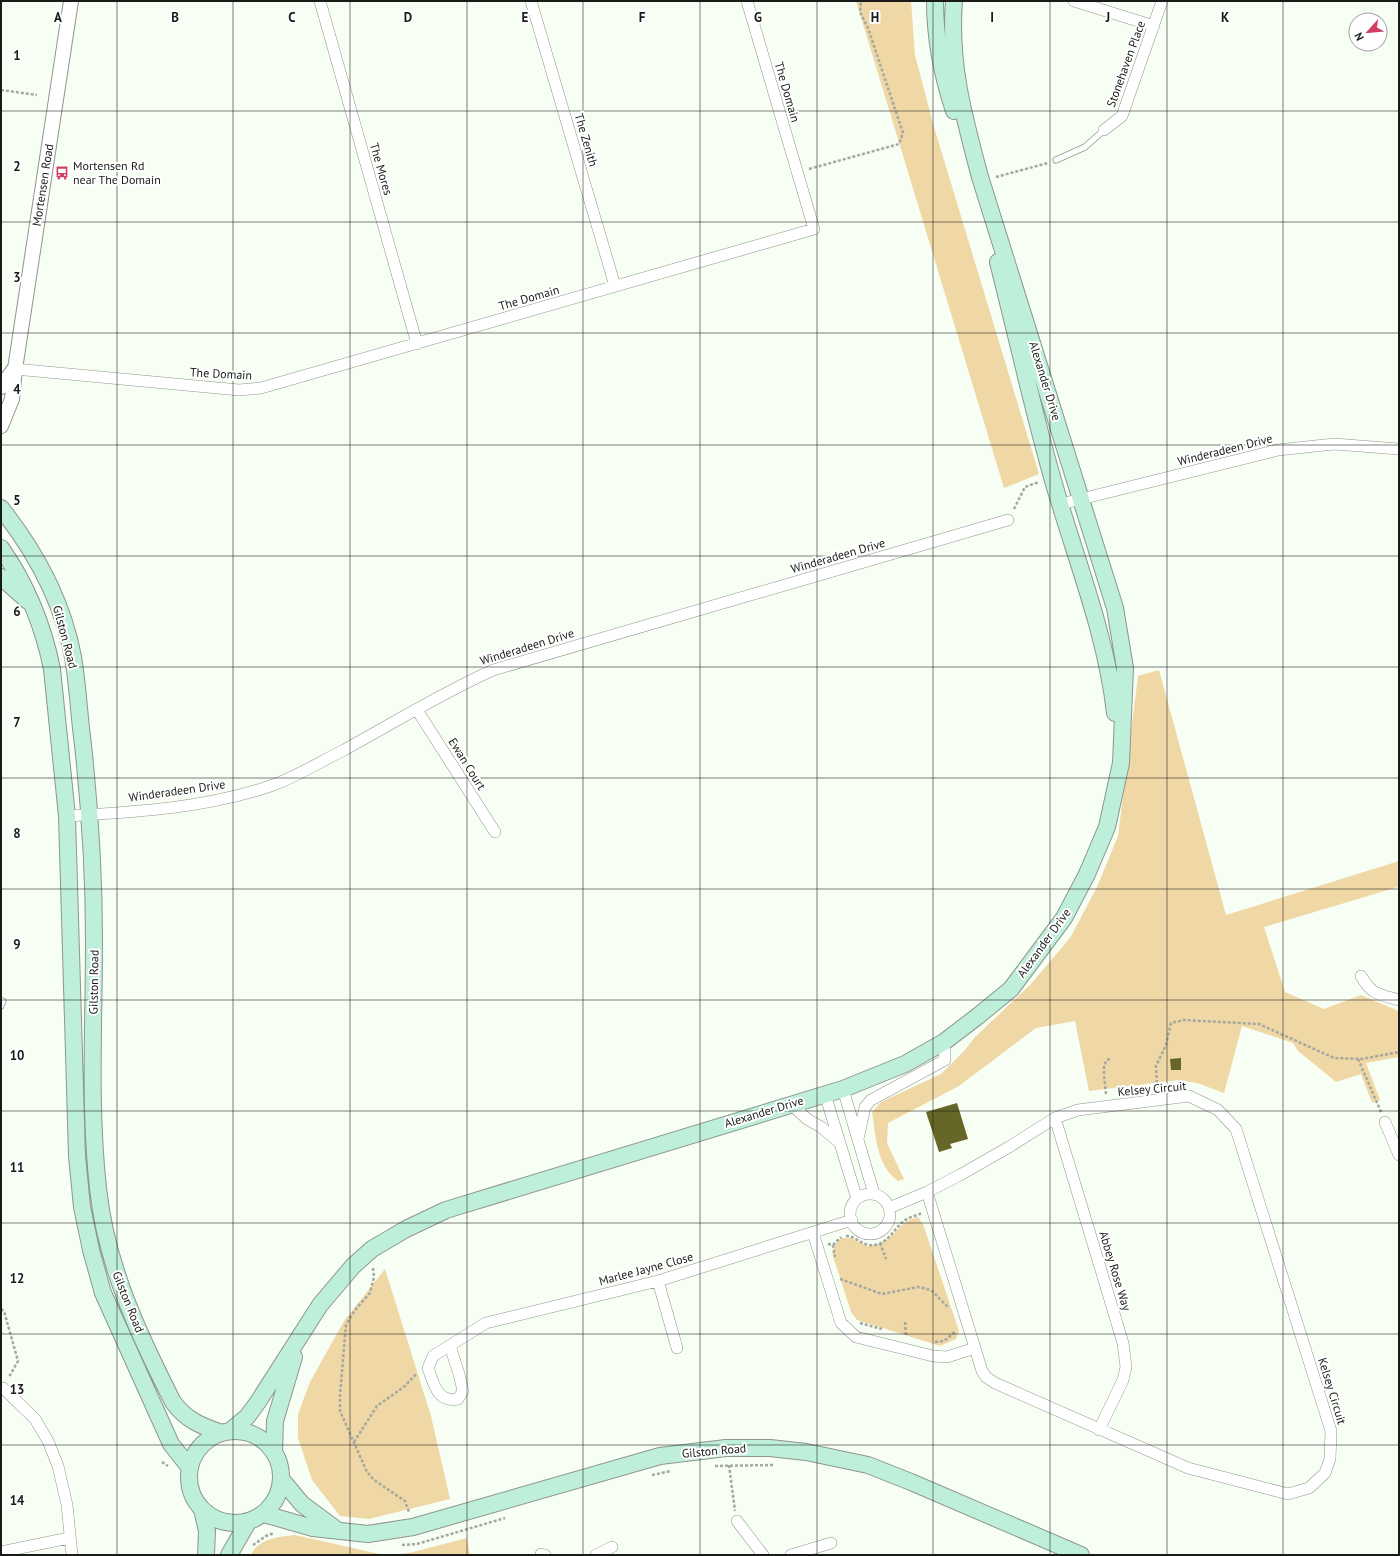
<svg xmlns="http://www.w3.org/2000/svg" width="1400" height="1556" viewBox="0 0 1400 1556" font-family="'PT Sans',sans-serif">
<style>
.green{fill:#f0d8a6}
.building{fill:#656627}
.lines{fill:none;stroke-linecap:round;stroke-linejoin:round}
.service-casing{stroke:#8f968c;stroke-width:7}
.minor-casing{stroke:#8f968c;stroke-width:12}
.tertiary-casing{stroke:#8f968c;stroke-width:16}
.secondary-casing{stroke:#8f968c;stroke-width:18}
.path{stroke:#a3a8a0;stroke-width:2.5;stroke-dasharray:3 2;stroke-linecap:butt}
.service{stroke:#fff;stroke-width:5.5}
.minor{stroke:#fff;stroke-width:11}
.tertiary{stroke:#fff;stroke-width:14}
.secondary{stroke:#beefdb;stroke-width:16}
.grid{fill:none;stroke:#181b17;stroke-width:1;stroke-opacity:0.55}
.labels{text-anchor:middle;stroke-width:4;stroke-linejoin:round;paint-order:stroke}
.street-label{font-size:12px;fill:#181b17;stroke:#fff}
.poi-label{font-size:12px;fill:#181b17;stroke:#fff;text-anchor:start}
.grid-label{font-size:13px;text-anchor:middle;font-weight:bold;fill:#181b17;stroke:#fff;stroke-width:4;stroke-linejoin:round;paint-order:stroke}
</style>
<rect width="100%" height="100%" fill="#f7fef3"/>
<path class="green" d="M 856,1 L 911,1 L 915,55 L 934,127 L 1039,474 L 1004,488 Z
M 1159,670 L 1226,915 L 1399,861 L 1399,890 L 1398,887 L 1264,927 L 1285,992 L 1324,1009 L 1361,995 L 1399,1011 L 1399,1057 L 1366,1063 L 1380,1100 L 1372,1103 L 1361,1074 L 1336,1082 L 1298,1051 L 1293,1043 L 1242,1026 L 1224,1093 L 1197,1083 L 1179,1080 L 1089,1091 L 1075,1021 L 1036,1028 L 959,1086 L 888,1123 L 887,1143 L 904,1179 L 898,1181 C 876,1165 876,1136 872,1112 L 881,1102 L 941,1074 L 965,1050 L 974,1038 L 1030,985 L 1070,938 L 1097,887 L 1118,836 L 1138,676 Z
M 918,1217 L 923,1224 L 959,1331 L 956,1339 L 940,1346 L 857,1320 L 851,1312 L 832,1253 L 836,1243 L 841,1238 L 851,1238 L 867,1246 C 896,1244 895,1222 918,1217 Z
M 385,1269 L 431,1416 L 450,1499 L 369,1519 L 340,1516 L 312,1480 L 298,1438 L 298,1414 L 310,1382 L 344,1321 Z
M 295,1535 L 384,1555 L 409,1553 L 467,1538 L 470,1555 L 251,1555 C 259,1538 278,1537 295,1535 Z"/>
<path class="building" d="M 1181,1058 L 1181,1070 L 1171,1070 L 1170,1059 Z
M 957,1103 L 968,1139 L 950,1144 L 952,1148 L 939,1152 L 926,1112 Z"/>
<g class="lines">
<g class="service-casing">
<path id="service" d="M 1056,160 L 1085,147 L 1104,130
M 1,1006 L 3,1001"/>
</g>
<g class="minor-casing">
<path id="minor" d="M 320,1 L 417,344
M 531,1 L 615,286
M 1074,1 L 1154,26
M 1104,130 L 1122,116 L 1162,1
M 15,369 L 239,390 L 261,388 L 814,229 L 747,1
M 1061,504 L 1278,450 L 1334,444 L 1399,449
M 417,710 L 495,832
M 67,816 C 137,812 210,808 276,784 C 299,775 322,761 344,750 C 393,723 442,693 493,670 L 1008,520
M 1361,976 C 1372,995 1378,994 1399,1000
M 843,1089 L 874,1194
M 825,1094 L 857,1199
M 791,1104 L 807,1119 L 821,1127 L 840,1143
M 1055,1118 L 1123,1343 L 1126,1367 L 1123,1380 L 1099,1430
M 1385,1122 L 1399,1155
M 858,1139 L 865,1107 L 871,1100 L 945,1060 L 944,1042
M850 1214a20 20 0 1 1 40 0a20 20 0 1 1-40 0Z
M 889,1208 L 927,1192 L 960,1175 L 1009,1147 L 1055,1118 L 1078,1110 L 1189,1096 L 1218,1110 L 1236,1129 L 1331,1431 L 1330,1459 L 1325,1473 L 1309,1488 L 1288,1494 L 1188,1468 L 995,1383 L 986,1377 L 982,1371 L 927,1192
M 813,1233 L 841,1323 L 856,1337 L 933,1356 L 947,1357 L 975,1348
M 658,1281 L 677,1348
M 450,1346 L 459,1374 L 463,1391 L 458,1399 C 437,1403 434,1384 428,1368 L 433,1356 L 486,1323 L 658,1281 L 852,1220
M 3,1388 L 35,1419 L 48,1441 L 58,1466 L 67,1505 L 72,1555
M 737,1521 L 763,1555
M 1,1552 L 69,1538
M 541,1554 L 545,1555
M 596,1555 L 612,1547
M 791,1555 L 831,1543"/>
</g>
<g class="tertiary-casing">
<path id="tertiary" d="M 1,387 L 14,369
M 1,426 L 12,399 L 15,369 L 71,1"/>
</g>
<g class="secondary-casing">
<path id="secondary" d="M 935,1 C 935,39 942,75 954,111
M 998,262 C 1016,333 1032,406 1052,477 C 1074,555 1106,632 1115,713
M 1,508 C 35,551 63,603 73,657 C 78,686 79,716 83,745 C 90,810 94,875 94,941 C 94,1023 89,1106 98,1188 C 106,1265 138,1333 173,1402 C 186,1420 201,1426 222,1433
M 1,548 C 27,585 43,625 52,669 L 67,816 L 77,1156 L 82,1207 L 91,1250 L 103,1293 L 171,1444 L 190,1468
M 1,577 L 28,601
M189 1477a46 46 0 1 1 92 0a46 46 0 1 1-92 0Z
M 230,1431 L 247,1417 L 258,1402 L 320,1305 L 353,1266 L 372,1249 L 406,1229 L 446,1210 L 843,1089 L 905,1064 L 944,1042 L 978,1016 L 1011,989 L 1064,918 L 1087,874 L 1107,827 L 1121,763 L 1125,668 L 1115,608 L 980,177 C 964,117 949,64 954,1
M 274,1452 L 275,1421 L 294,1357
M 282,1480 L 302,1504 L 337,1530
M 202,1509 L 207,1531 L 206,1555
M 264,1514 L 313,1528 L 368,1534 L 413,1527 L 660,1456 L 726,1448 L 770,1448 L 806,1452 L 868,1465 L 911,1482 L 1081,1555
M 229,1555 L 248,1522"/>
</g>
<path class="path" d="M 1,90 L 37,95
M 809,169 L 899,144 L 903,133 L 868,28 L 860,12 L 861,1
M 996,177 L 1048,163
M 1014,509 L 1025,487 L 1039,482
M 1358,1059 L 1381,1112
M 1157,1088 L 1156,1066 L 1166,1045 L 1171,1023 L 1184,1020 L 1259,1024 L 1334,1058 L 1362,1059 L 1399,1052
M 1106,1094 L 1104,1075 L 1104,1065 L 1107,1060 L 1110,1059
M 846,1236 C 855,1236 861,1244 869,1245 C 887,1247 893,1229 904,1221 C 909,1217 916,1216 922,1213
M 880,1243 L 886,1259
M 828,1244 L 833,1245 L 835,1257
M 833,1245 L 841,1237
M 373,1268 L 374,1277 L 370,1293 L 355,1310 L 346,1325 L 340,1395 L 340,1411 L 367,1472 L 374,1480 L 405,1501 L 409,1512
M 840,1279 L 882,1294 L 918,1287 L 931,1290 L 948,1307
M 1,1309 L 4,1311 L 18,1361 L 9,1377
M 905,1322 L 906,1336
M 860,1323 L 882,1329
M 935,1342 L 944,1341 L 956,1331
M 354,1442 L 377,1406 L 405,1386 L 417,1373
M 162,1462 L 168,1466
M 729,1465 L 735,1511
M 715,1466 L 774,1465
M 652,1475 L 671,1471
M 253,1545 L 266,1536 L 274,1533
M 402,1545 L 417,1544 L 505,1518"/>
<use href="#service" class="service"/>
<use href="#minor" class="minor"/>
<use href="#tertiary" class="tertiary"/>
<use href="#secondary" class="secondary"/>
</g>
<path class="grid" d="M 117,1 L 117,1555M 233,1 L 233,1555M 350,1 L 350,1555M 467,1 L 467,1555M 583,1 L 583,1555M 700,1 L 700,1555M 817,1 L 817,1555M 933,1 L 933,1555M 1050,1 L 1050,1555M 1167,1 L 1167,1555M 1283,1 L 1283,1555M 1,111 L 1399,111M 1,222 L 1399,222M 1,333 L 1399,333M 1,445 L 1399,445M 1,556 L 1399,556M 1,667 L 1399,667M 1,778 L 1399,778M 1,889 L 1399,889M 1,1000 L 1399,1000M 1,1111 L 1399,1111M 1,1223 L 1399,1223M 1,1334 L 1399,1334M 1,1445 L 1399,1445"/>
<defs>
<g id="bus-bare" transform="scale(1.08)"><path d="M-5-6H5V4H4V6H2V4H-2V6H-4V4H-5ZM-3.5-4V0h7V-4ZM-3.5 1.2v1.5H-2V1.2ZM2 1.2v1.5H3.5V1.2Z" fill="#ce3f62" stroke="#fff" stroke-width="2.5" paint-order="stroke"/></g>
</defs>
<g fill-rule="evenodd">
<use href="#bus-bare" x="62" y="173"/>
</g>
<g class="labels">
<g class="street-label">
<text transform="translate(1126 64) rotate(-70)" y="4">Stonehaven Place</text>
<text transform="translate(787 92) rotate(74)" y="4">The Domain</text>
<text transform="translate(586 140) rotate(74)" y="4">The Zenith</text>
<text transform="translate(381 169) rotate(74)" y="4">The Mores</text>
<text transform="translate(43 185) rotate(-81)" y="4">Mortensen Road</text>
<text transform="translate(529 298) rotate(-16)" y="4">The Domain</text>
<text transform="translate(221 374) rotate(3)" y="4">The Domain</text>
<text transform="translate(1045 381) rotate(73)" y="4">Alexander Drive</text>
<text transform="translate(1225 450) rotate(-14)" y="4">Winderadeen Drive</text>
<text transform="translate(838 556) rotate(-16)" y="4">Winderadeen Drive</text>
<text transform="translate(65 637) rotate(75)" y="4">Gilston Road</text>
<text transform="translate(527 647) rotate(-17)" y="4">Winderadeen Drive</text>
<text transform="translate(467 764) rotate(58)" y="4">Ewan Court</text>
<text transform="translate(177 791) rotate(-8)" y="4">Winderadeen Drive</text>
<text transform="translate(1044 943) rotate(-54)" y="4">Alexander Drive</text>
<text transform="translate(94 982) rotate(-89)" y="4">Gilston Road</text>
<text transform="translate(1152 1089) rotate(-5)" y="4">Kelsey Circuit</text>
<text transform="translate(764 1112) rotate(-17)" y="4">Alexander Drive</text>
<text transform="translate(646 1269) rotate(-15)" y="4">Marlee Jayne Close</text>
<text transform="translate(1115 1271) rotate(73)" y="4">Abbey Rose Way</text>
<text transform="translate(128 1302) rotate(68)" y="4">Gilston Road</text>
<text transform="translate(1332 1391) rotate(73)" y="4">Kelsey Circuit</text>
<text transform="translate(714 1451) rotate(-5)" y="4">Gilston Road</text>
</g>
<g class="poi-label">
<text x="73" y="170">Mortensen Rd<tspan x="73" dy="14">near The Domain</tspan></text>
</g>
</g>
<g class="grid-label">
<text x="58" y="22">A</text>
<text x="175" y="22">B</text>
<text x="292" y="22">C</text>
<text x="408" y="22">D</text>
<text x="525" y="22">E</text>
<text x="642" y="22">F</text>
<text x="758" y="22">G</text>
<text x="875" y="22">H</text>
<text x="992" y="22">I</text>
<text x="1108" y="22">J</text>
<text x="1225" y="22">K</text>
<text x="17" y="60">1</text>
<text x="17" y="171">2</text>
<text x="17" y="282">3</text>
<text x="17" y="394">4</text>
<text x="17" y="505">5</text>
<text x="17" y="616">6</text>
<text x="17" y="727">7</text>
<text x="17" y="838">8</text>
<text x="17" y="949">9</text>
<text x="17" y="1060">10</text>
<text x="17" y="1172">11</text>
<text x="17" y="1283">12</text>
<text x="17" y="1394">13</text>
<text x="17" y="1505">14</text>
</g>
<rect width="1400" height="1556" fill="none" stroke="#181b17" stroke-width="4"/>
<g transform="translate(1368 32) rotate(243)"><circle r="19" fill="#ffffff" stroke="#a3a4a2"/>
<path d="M0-3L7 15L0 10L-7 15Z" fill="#ce3f62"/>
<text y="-6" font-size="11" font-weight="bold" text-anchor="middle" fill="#181b17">N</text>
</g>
</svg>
